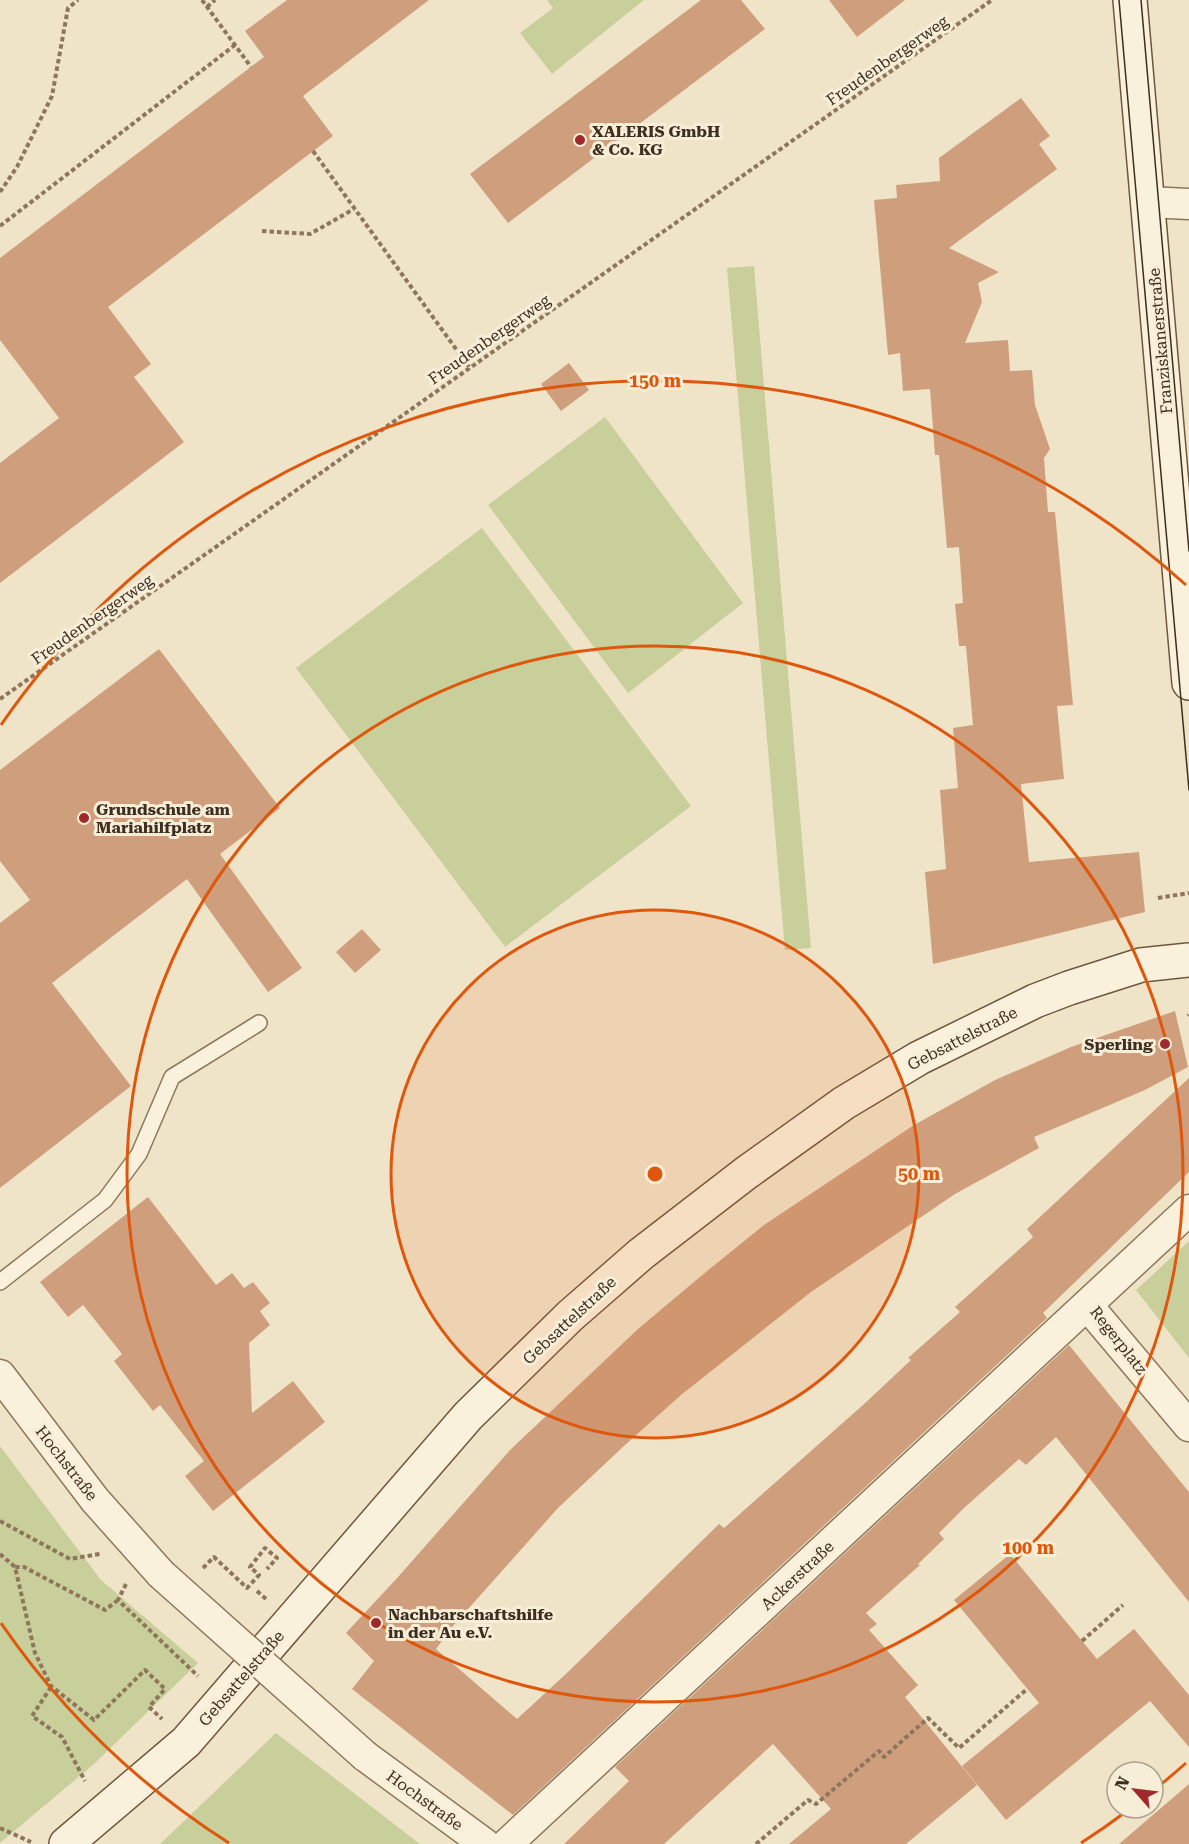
<svg xmlns="http://www.w3.org/2000/svg" width="1189" height="1844" viewBox="0 0 1189 1844" font-family="'Roboto Serif',serif">
<style>
.green{fill:#c9cf9b}
.building{fill:#cf9f7d}
.lines{fill:none;stroke-linecap:round;stroke-linejoin:round}
.lane-casing{stroke:#8d765c;stroke-width:18}
.street-casing{stroke:#8d765c;stroke-width:33}
.secondary-casing{stroke:#6f573f;stroke-width:36}
.path{stroke:#8d765c;stroke-width:4;stroke-dasharray:4.5 3;stroke-linecap:butt}
.lane{stroke:#faf1dc;stroke-width:15}
.street{stroke:#faf1dc;stroke-width:30}
.secondary{stroke:#faf1dc;stroke-width:33}
.tram{stroke:#3d2e20;stroke-width:1.5}
.street-bridge-casing{stroke:#8d765c;stroke-width:33;stroke-linecap:butt}
.street-bridge{stroke:#faf1dc;stroke-width:30}
.ring{fill:none;stroke:#df570d;stroke-width:3}
.poi-dot{fill:#9e2a2b;stroke:#f7eed8;stroke-width:2}
.labels{text-anchor:middle;stroke-width:6;stroke-linejoin:round;paint-order:stroke}
.street-label{font-size:16px;fill:#3d2e20;stroke:#f7eed8}
.poi-label{font-size:16px;font-weight:bold;fill:#3d2e20;stroke:#f7eed8;text-anchor:start}
.centre{fill:#df570d;stroke:#f7eed8;stroke-width:3}
.ring-label{font-size:18px;text-anchor:middle;font-weight:bold;fill:#df570d;stroke:#f7eed8;stroke-width:6;stroke-linejoin:round;paint-order:stroke}
</style>
<rect width="100%" height="100%" fill="#f0e4c8"/>
<path class="green" d="M 547,0 L 644,0 L 552,74 L 520,33 L 553,8 Z
M 754,266 L 811,948 L 785,950 L 727,268 Z
M 605,417 L 743,603 L 628,693 L 488,505 Z
M 482,528 L 691,806 L 505,947 L 296,668 Z
M 1189,1241 L 1189,1358 L 1136,1290 Z
M 0,1446 L 101,1580 L 198,1663 L 94,1764 L 0,1843 Z
M 276,1733 L 420,1844 L 160,1844 Z"/>
<path class="building" d="M 287,0 L 429,0 L 303,96 L 333,136 L 108,307 L 151,364 L 134,377 L 184,442 L 0,583 L 0,463 L 59,418 L 0,340 L 0,258 L 264,57 L 245,31 Z
M 701,0 L 741,0 L 765,29 L 508,223 L 470,174 Z
M 829,0 L 905,0 L 857,37 Z
M 1021,98 L 1050,136 L 1039,144 L 1057,169 L 949,248 L 999,272 L 978,283 L 982,302 L 965,343 L 1008,340 L 1010,371 L 1032,370 L 1035,405 L 1050,449 L 1044,458 L 1048,512 L 1055,512 L 1073,705 L 1057,706 L 1064,779 L 1021,784 L 1029,862 L 1139,852 L 1145,912 L 933,964 L 925,872 L 946,869 L 940,790 L 958,788 L 953,728 L 973,725 L 966,646 L 959,646 L 955,604 L 963,603 L 959,547 L 947,548 L 939,455 L 935,455 L 930,389 L 903,391 L 900,353 L 888,355 L 874,200 L 897,198 L 896,185 L 940,181 L 939,158 Z
M 569,363 L 589,390 L 561,411 L 541,384 Z
M 159,649 L 280,808 L 220,854 L 302,968 L 268,992 L 187,879 L 52,983 L 131,1086 L 0,1188 L 0,923 L 30,900 L 0,861 L 0,770 Z
M 362,929 L 381,950 L 355,973 L 336,952 Z
M 1175,1011 L 1188,1067 L 1145,1090 L 1034,1137 L 1039,1148 L 955,1194 L 811,1292 L 681,1395 L 625,1445 L 558,1508 L 452,1627 L 436,1649 L 517,1719 L 568,1672 L 719,1524 L 724,1528 L 863,1405 L 911,1360 L 908,1358 L 960,1312 L 955,1307 L 1033,1237 L 1027,1229 L 1189,1078 L 1189,1172 L 1043,1313 L 1047,1318 L 513,1815 L 352,1689 L 374,1661 L 346,1633 L 398,1577 L 510,1450 L 638,1329 L 701,1276 L 764,1225 L 914,1125 L 995,1080 L 1071,1047 Z
M 148,1197 L 216,1285 L 232,1273 L 244,1288 L 253,1282 L 270,1303 L 260,1311 L 270,1325 L 249,1343 L 252,1413 L 293,1381 L 325,1422 L 213,1511 L 185,1476 L 204,1461 L 160,1405 L 153,1411 L 114,1361 L 122,1354 L 83,1305 L 68,1317 L 40,1282 Z
M 1069,1345 L 1189,1492 L 1189,1602 L 1056,1437 L 1026,1465 L 1019,1459 L 964,1508 L 939,1533 L 944,1539 L 918,1564 L 920,1565 L 866,1613 L 877,1624 L 869,1630 L 918,1685 L 905,1697 L 977,1785 L 906,1844 L 789,1844 L 831,1809 L 773,1744 L 664,1844 L 564,1844 L 629,1781 L 615,1767 Z
M 1010,1554 L 1097,1659 L 1134,1629 L 1189,1695 L 1189,1747 L 1150,1701 L 1006,1820 L 962,1766 L 1039,1703 L 954,1600 Z
M 1189,1784 L 1189,1844 L 1119,1844 Z"/>
<g class="lines">
<g class="lane-casing">
<path id="lane" d="M 0,1282 L 105,1200 L 139,1154 L 172,1077 L 259,1023"/>
</g>
<g class="street-casing">
<path id="street" d="M 1148,202 L 1189,204
M 1087,1305 L 1189,1426
M 0,1375 L 95,1500 L 161,1574
M 365,1756 L 485,1844
M 507,1844 L 1189,1210"/>
</g>
<g class="secondary-casing">
<path id="secondary" d="M 1130,0 L 1189,683
M 66,1844 L 186,1742 L 468,1416 L 570,1316 L 641,1254 L 746,1173 L 844,1103 L 919,1058 L 1035,1001 L 1069,988 L 1141,965 L 1189,960"/>
</g>
<path class="path" d="M 202,0 L 251,67
M 207,7 L 215,0
M 313,151 L 469,367
M 0,192 L 17,167 L 52,96 L 68,8 L 78,0
M 0,226 L 235,45
M 262,231 L 310,234 L 354,209
M 0,699 L 992,0
M 1158,898 L 1189,893
M 1188,1016 L 1189,1015
M 0,1521 L 70,1559 L 100,1554
M 0,1554 L 15,1567
M 203,1568 L 214,1557 L 247,1588 L 259,1575 L 250,1567 L 265,1548 L 277,1558 L 267,1569
M 126,1584 L 118,1600 L 198,1676
M 257,1591 L 266,1599
M 118,1600 L 105,1610 L 24,1567 L 15,1567 L 35,1653 L 51,1686 L 94,1720 L 145,1670 L 165,1689 L 149,1707 L 162,1719
M 1082,1641 L 1123,1605
M 51,1687 L 32,1716 L 62,1737 L 85,1781
M 0,1828 L 31,1842
M 756,1844 L 808,1800 L 816,1804 L 879,1751 L 884,1757 L 928,1718 L 959,1748 L 1027,1689"/>
<use href="#lane" class="lane"/>
<use href="#street" class="street"/>
<use href="#secondary" class="secondary"/>
<path class="tram" d="M 1119,0 L 1189,790
M 1141,0 L 1189,551"/>
<g class="street-bridge-casing">
<path id="street-bridge" d="M 161,1574 L 365,1756"/>
</g>
<use href="#street-bridge" class="street-bridge"/>
</g>
<circle cx="655" cy="1174" r="264" fill="#df570d" fill-opacity=".12"/>
<g class="ring">
<circle cx="655" cy="1174" r="264"/>
<circle cx="655" cy="1174" r="528"/>
<path d="M1186 1763A793 793 0 0 1 1154 1790M1127 1811A793 793 0 0 1 1081 1843M229 1843A793 793 0 0 1 1 1623M1 725A793 793 0 0 1 1186 585"/>
</g>
<g class="poi-dot">
<circle cx="580" cy="140" r="6"/>
<circle cx="84" cy="818" r="6"/>
<circle cx="1165" cy="1044" r="6"/>
<circle cx="376" cy="1623" r="6"/>
</g>
<g class="labels">
<g class="street-label">
<text transform="translate(887 60) rotate(-35)" y="6">Freudenbergerweg</text>
<text transform="translate(489 339) rotate(-35)" y="6">Freudenbergerweg</text>
<text transform="translate(1160 341) rotate(-95)" y="6">Franziskanerstraße</text>
<text transform="translate(92 619) rotate(-35)" y="6">Freudenbergerweg</text>
<text transform="translate(962 1038) rotate(-27)" y="6">Gebsattelstraße</text>
<text transform="translate(569 1320) rotate(-43)" y="6">Gebsattelstraße</text>
<text transform="translate(1119 1340) rotate(52)" y="6">Regerplatz</text>
<text transform="translate(67 1463) rotate(52)" y="6">Hochstraße</text>
<text transform="translate(797 1575) rotate(-43)" y="6">Ackerstraße</text>
<text transform="translate(241 1678) rotate(-49)" y="6">Gebsattelstraße</text>
<text transform="translate(425 1800) rotate(36)" y="6">Hochstraße</text>
</g>
<g class="poi-label">
<text x="592" y="137">XALERIS GmbH<tspan x="592" dy="18">&amp; Co. KG</tspan></text>
<text x="96" y="815">Grundschule am<tspan x="96" dy="18">Mariahilfplatz</tspan></text>
<text x="1153" y="1050" text-anchor="end">Sperling</text>
<text x="388" y="1620">Nachbarschaftshilfe<tspan x="388" dy="18">in der Au e.V.</tspan></text>
</g>
</g>
<circle cx="655" cy="1174" r="9" class="centre"/>
<g class="ring-label">
<text x="655" y="387">150 m</text>
<text x="919" y="1180">50 m</text>
<text x="1028" y="1554">100 m</text>
</g>
<g transform="translate(1135 1790) rotate(298)"><circle r="28" fill="#f7eed8" stroke="#ada18e" stroke-width="1.5"/>
<path d="M0-4.5L10 22L0 15L-10 22Z" fill="#9e2a2b"/>
<text y="-9" font-size="16" font-weight="bold" text-anchor="middle" fill="#3d2e20">N</text>
</g>
</svg>
